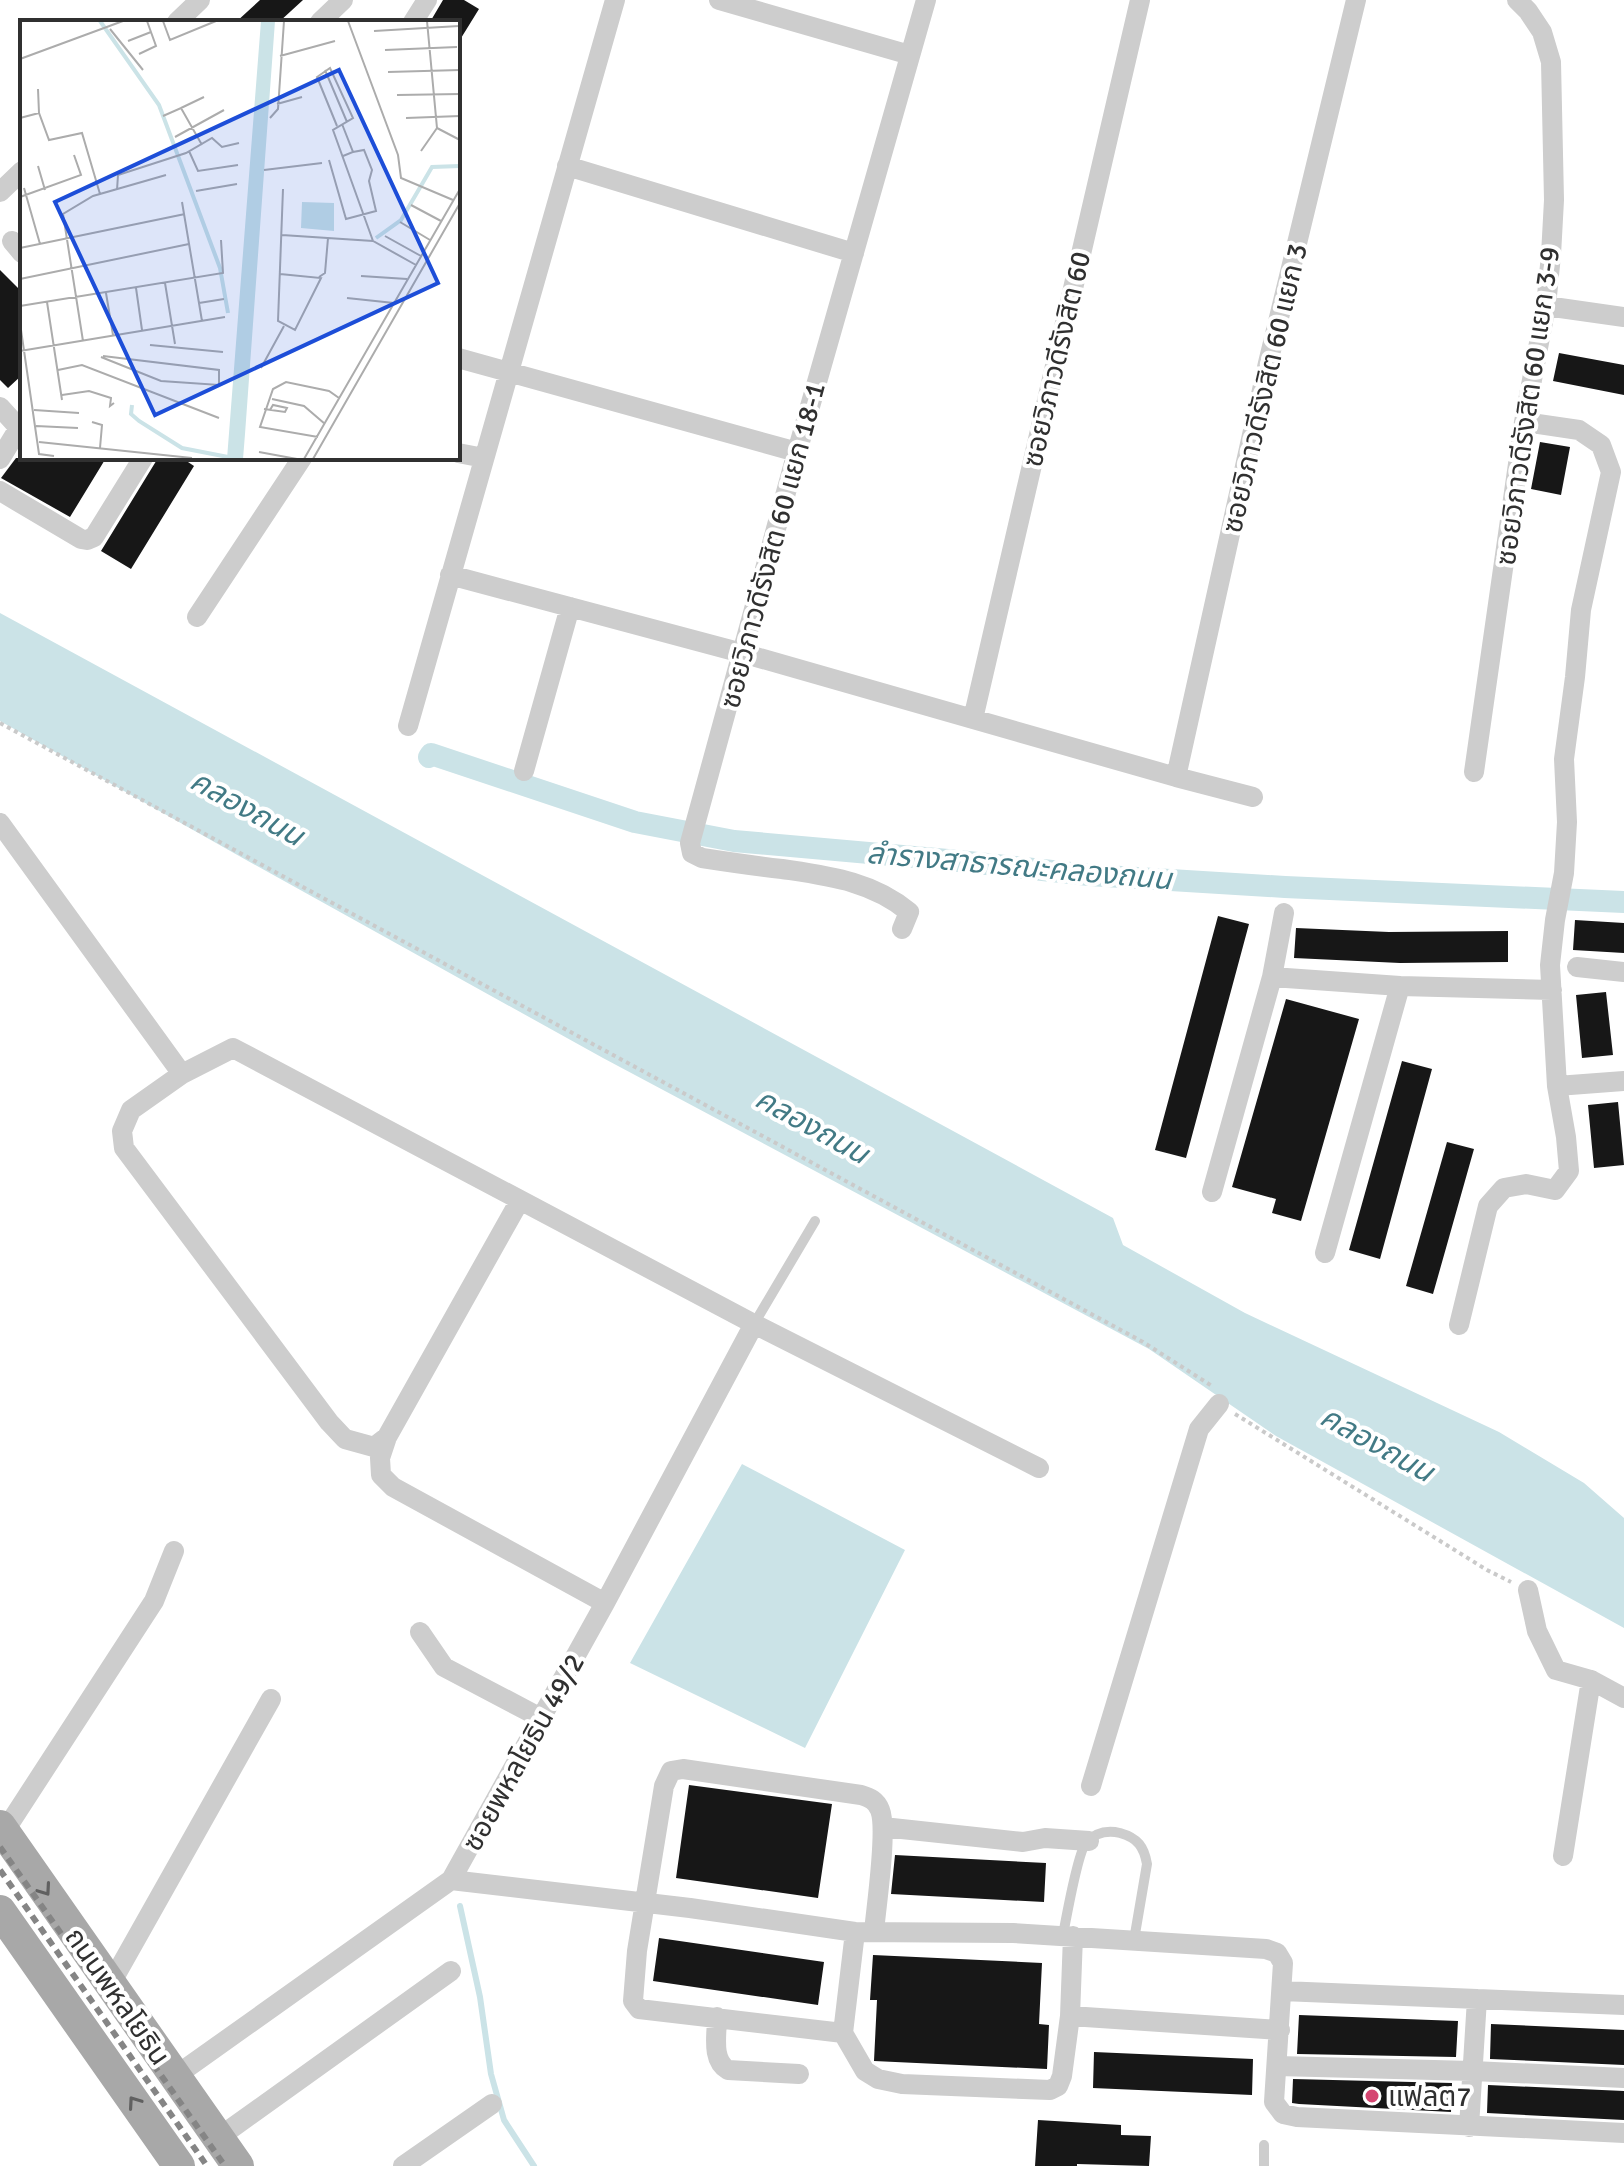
<svg xmlns="http://www.w3.org/2000/svg" width="1624" height="2166" viewBox="0 0 1624 2166" font-family="Signika,'Noto Sans Thai',sans-serif">
<style>
.water{fill:#cbe3e7}
.lines{fill:none;stroke-linecap:round;stroke-linejoin:round}
.stream{stroke:#cbe3e7;stroke-width:6}
.canal{stroke:#cbe3e7;stroke-width:22}
.building{fill:#171717}
.path{stroke:#cacaca;stroke-width:4;stroke-dasharray:4 4;stroke-linecap:butt}
.service{stroke:#cdcdcd;stroke-width:10}
.minor{stroke:#cdcdcd;stroke-width:20}
.primary{stroke:#a8a8a8;stroke-width:32}
.rail{stroke:#858585;stroke-width:6;stroke-dasharray:8 6;stroke-linecap:butt}
.oneway{stroke:#606060}
.poi-dot{fill:#d54570;stroke:#fff;stroke-width:3}
.labels{text-anchor:middle;stroke-width:8;stroke-linejoin:round;paint-order:stroke}
.street-label{font-size:28px;fill:#303030;stroke:#fff}
.poi-label{font-size:28px;fill:#303030;stroke:#fff;text-anchor:start}
.water-label{font-size:30px;font-style:italic;fill:#427a85;stroke:#fff}
.inset-river{fill:none;stroke:#cbe3e7;stroke-width:4}
.inset-road{fill:none;stroke:#acacac;stroke-width:2}
.view{fill:#1d4ed8;fill-opacity:0.15;stroke:#1d4ed8;stroke-width:4}
.inset-edge{fill:none;stroke:#303030;stroke-width:4}
</style>
<rect width="100%" height="100%" fill="#fff"/>
<path class="water" d="M 0,613 L 1113,1218 L 1123,1245 L 1245,1313 L 1499,1432 L 1584,1483 L 1624,1518 L 1624,1628 L 1276,1436 L 1149,1349 L 603,1058 L 248,861 L 0,721 Z
M 742,1464 L 905,1550 L 805,1748 L 630,1663 Z"/>
<g class="lines">
<path class="stream" d="M 460,1906 L 480,1997 L 491,2074 L 504,2120 L 534,2166"/>
<path class="canal" d="M 429,757 L 431,754 L 635,822 L 734,841 L 959,861 L 1089,875 L 1285,887 L 1624,902"/>
</g>
<path class="building" d="M 260,0 L 303,0 L 279,22 L 236,22 Z
M 443,0 L 464,0 L 479,9 L 458,43 L 458,22 L 430,22 Z
M 0,270 L 22,292 L 22,375 L 8,388 L 0,380 Z
M 1559,353 L 1624,365 L 1624,395 L 1553,381 Z
M 1540,442 L 1570,447 L 1561,495 L 1531,489 Z
M 16,458 L 106,458 L 70,517 L 1,478 Z
M 158,458 L 182,458 L 194,466 L 131,569 L 101,551 Z
M 1218,916 L 1249,924 L 1186,1158 L 1155,1150 Z
M 1575,920 L 1624,923 L 1624,953 L 1573,950 Z
M 1296,928 L 1389,932 L 1508,931 L 1508,962 L 1400,963 L 1294,958 Z
M 1606,992 L 1613,1055 L 1582,1058 L 1576,995 Z
M 1286,999 L 1359,1019 L 1301,1221 L 1272,1213 L 1276,1199 L 1232,1187 Z
M 1402,1061 L 1432,1069 L 1380,1259 L 1349,1250 Z
M 1618,1102 L 1624,1165 L 1594,1168 L 1588,1105 Z
M 1447,1142 L 1474,1149 L 1433,1294 L 1406,1286 Z
M 689,1785 L 832,1804 L 818,1898 L 676,1878 Z
M 895,1855 L 1046,1863 L 1044,1902 L 891,1894 Z
M 659,1938 L 824,1962 L 818,2005 L 653,1981 Z
M 873,1955 L 1042,1963 L 1039,2024 L 1049,2025 L 1047,2069 L 874,2061 L 877,2000 L 870,2000 Z
M 1299,2015 L 1458,2021 L 1456,2057 L 1297,2054 Z
M 1491,2024 L 1624,2030 L 1624,2065 L 1490,2059 Z
M 1094,2052 L 1253,2059 L 1252,2095 L 1093,2088 Z
M 1293,2079 L 1452,2083 L 1451,2112 L 1299,2104 L 1292,2103 Z
M 1488,2085 L 1624,2091 L 1624,2120 L 1487,2113 Z
M 1038,2120 L 1121,2125 L 1121,2135 L 1151,2136 L 1149,2166 L 1077,2164 L 1077,2166 L 1035,2166 Z"/>
<g class="lines">
<path class="path" d="M 0,723 L 1143,1342 L 1212,1386
M 1235,1414 L 1487,1570 L 1511,1582"/>
<path class="service" d="M 754,1324 L 815,1221
M 1063,1935 C 1066,1919 1078,1852 1086,1843 C 1095,1833 1107,1830 1120,1833 C 1138,1838 1144,1847 1147,1864 L 1134,1940
M 1264,2166 L 1264,2145"/>
<path class="minor" d="M 719,0 L 910,55
M 177,22 L 200,0
M 320,22 L 343,0
M 413,22 L 427,0
M 567,166 L 854,253
M 0,192 L 22,171
M 12,241 L 22,253
M 1546,306 L 1624,317
M 458,358 L 797,452
M 0,407 L 19,428
M 458,453 L 484,458
M 0,459 L 22,423
M 0,491 L 81,539 L 87,540 L 94,537 L 143,458
M 450,575 L 742,653 L 1176,777 L 1253,797
M 197,617 L 302,458
M 973,719 L 1140,0
M 408,726 L 615,0
M 524,771 L 570,607
M 1474,772 L 1524,422 L 1546,306 L 1551,255 L 1554,200 L 1551,62 L 1542,32 L 1528,11 L 1517,0
M 1176,777 L 1268,363 L 1356,0
M 0,823 L 182,1074
M 902,929 L 909,912 C 872,881 828,876 782,869 C 755,866 728,862 702,858 L 692,853 L 690,843 L 797,452 L 926,0
M 1577,967 L 1624,972
M 1272,977 L 1400,986
M 1557,1086 L 1624,1081
M 1212,1192 L 1272,977 L 1284,913
M 520,1200 L 387,1437 L 374,1447 L 345,1439 L 329,1422 L 124,1148 L 122,1131 L 131,1110 L 182,1074 L 233,1048 L 754,1324 L 1039,1468
M 1325,1253 L 1400,986 L 1552,990
M 1459,1325 L 1488,1206 L 1504,1188 L 1526,1184 L 1555,1190 L 1569,1171 L 1566,1137 L 1557,1086 L 1550,965 L 1555,920 L 1564,873 L 1567,822 L 1564,759 L 1575,677 L 1581,610 L 1611,472 L 1601,445 L 1579,430 L 1524,422
M 387,1437 L 380,1458 L 381,1475 L 393,1487 L 605,1603
M 1528,1590 L 1537,1631 L 1556,1670 L 1591,1680 L 1624,1698
M 420,1632 L 444,1667 L 541,1718
M 1091,1786 L 1199,1429 L 1219,1404
M 883,1827 L 1023,1842 L 1045,1838 L 1089,1841
M 4,1832 L 154,1601 L 174,1551
M 1563,1856 L 1591,1680
M 451,1880 L 690,1908 L 855,1932 L 1013,1933 L 1266,1949 L 1277,1953 L 1283,1963 L 1274,2102 L 1283,2114 L 1297,2117 L 1624,2133
M 855,1932 L 843,2033 L 865,2071 L 878,2079 L 902,2084 L 1050,2090 L 1058,2086 L 1062,2076 L 1070,2016
M 1073,1936 L 1070,2016 L 1280,2030
M 110,1985 L 271,1699
M 1282,1991 L 1624,2005
M 717,2017 C 717,2035 711,2060 728,2070 L 799,2074
M 843,2033 L 639,2009 L 633,2001 L 637,1951 L 664,1786 L 671,1771 L 683,1769 L 861,1795 C 870,1798 876,1800 880,1810 C 888,1830 876,1907 874,1932
M 1277,2066 L 1473,2071 L 1624,2078
M 174,2077 L 451,1880 L 605,1603 L 754,1324
M 1469,2127 L 1477,1999
M 218,2138 L 451,1971
M 403,2166 L 492,2104"/>
<path class="primary" d="M 0,1826 L 238,2166
M 0,1911 L 179,2166"/>
<path class="rail" d="M 0,1847 L 225,2166
M 0,1870 L 207,2166"/>
</g>
<defs><path id="oneway-chevron" d="M-2-3.5L2.5 0L-2 3.5" fill="none" stroke-width="1.6" stroke-linecap="round" stroke-linejoin="round" transform="scale(2)"/></defs>
<g class="oneway">
<use href="#oneway-chevron" transform="translate(45 1890) rotate(55)"/>
<use href="#oneway-chevron" transform="translate(134 2102) rotate(-125)"/>
</g>
<circle class="poi-dot" cx="1372" cy="2096" r="8"/>
<g class="labels">
<g class="street-label">
<text transform="translate(1056 359) rotate(-77)" y="10">ซอยวิภาวดีรังสิต 60</text>
<text transform="translate(1264 388) rotate(-77)" y="10">ซอยวิภาวดีรังสิต 60 แยก 3</text>
<text transform="translate(1527 406) rotate(-82)" y="10">ซอยวิภาวดีรังสิต 60 แยก 3-9</text>
<text transform="translate(772 545) rotate(-75)" y="10">ซอยวิภาวดีรังสิต 60 แยก 18-1</text>
<text transform="translate(523 1752) rotate(-61)" y="10">ซอยพหลโยธิน 49/2</text>
<text transform="translate(118 1996) rotate(55)" y="10">ถนนพหลโยธิน</text>
</g>
<g class="poi-label">
<text x="1388" y="2106">แฟลต7</text>
</g>
<g class="water-label">
<text transform="translate(247 808) rotate(29)" y="10">คลองถนน</text>
<text transform="translate(1019 866) rotate(5)" y="10">ลำรางสาธารณะคลองถนน</text>
<text transform="translate(812 1126) rotate(29)" y="10">คลองถนน</text>
<text transform="translate(1377 1444) rotate(29)" y="10">คลองถนน</text>
</g>
</g>
<g transform="translate(20 20)">
<rect width="440" height="440" fill="#fff"/>
<path d="M 241,1 L 255,1 L 225,414 L 223,439 L 207,439 ZM 282,182 L 314,183 L 314,211 L 281,208 Z" fill="#cbe3e7"/>
<path class="inset-river" d="M 80,1 L 139,85 L 200,248 L 208,293M 356,218 L 381,200 L 412,147 L 440,146M 112,385 L 111,394 L 119,401 L 162,428 L 208,437"/>
<path class="inset-road" d="M 143,1 L 150,20 L 196,1M 328,1 L 378,135 L 381,158 L 433,180M 407,1 L 417,108 L 440,120M 90,9 L 123,50M 354,11 L 439,6M 108,21 L 131,12M 365,30 L 437,27M 119,34 L 136,26 L 127,1M 260,36 L 315,21M 0,39 L 103,1M 305,50 L 327,102M 368,52 L 440,50M 18,69 L 19,93M 377,75 L 440,74M 257,84 L 282,77M 161,88 L 184,77M 143,96 L 161,88 L 182,125M 0,98 L 19,93 L 29,120 L 62,113 L 80,174M 250,98 L 258,89 L 264,1M 386,98 L 440,96M 322,104 L 333,132 L 323,136M 317,106 L 297,57 L 310,48 L 333,98 L 313,110 L 353,221M 155,117 L 204,90M 169,131 L 178,151 L 218,145M 401,131 L 417,108M 309,140 L 326,199 L 356,191 L 349,161 L 352,150 L 344,130 L 333,132M 18,146 L 25,170M 244,150 L 302,143M 4,168 L 20,224M 97,170 L 98,155 L 166,133 L 192,118 L 202,127 L 219,123M 176,171 L 217,164M 0,177 L 61,155 L 54,135M 162,182 L 182,301M 391,185 L 421,201M 380,202 L 410,220M 262,215 L 353,221 L 396,245M 365,216 L 401,236M 0,228 L 165,194M 260,254 L 301,258 L 275,310 L 258,301 L 263,169M 341,256 L 387,259M 299,257 L 305,253 L 308,218M 0,259 L 169,224M 145,263 L 155,324M 116,268 L 122,310M 86,273 L 93,315M 327,278 L 374,283M 27,282 L 42,380M 179,283 L 204,279M 0,286 L 203,253 L 201,220M 0,303 L 19,434 L 34,436M 63,321 L 43,194 L 73,176 L 146,155M 130,325 L 203,332M 0,331 L 205,297M 81,337 L 141,361 L 199,365 L 199,350 L 83,336M 241,348 L 264,306M 38,350 L 62,345 L 199,398M 42,375 L 69,371 L 91,378 L 90,386 L 94,383M 252,379 L 284,386 L 305,404M 244,389 L 265,392 L 267,388 L 253,385 L 250,390M 14,390 L 59,393M 72,402 L 82,405 L 80,428M 16,406 L 58,408M 298,417 L 240,407 L 253,369 L 266,362 L 309,371 L 319,378M 19,422 L 172,438M 239,432 L 277,439M 284,439 L 440,169M 293,439 L 440,183"/>
<path class="view" d="M 319,50 L 418,263 L 135,395 L 35,182 Z"/>
<rect width="440" height="440" class="inset-edge"/>
</g>
</svg>
